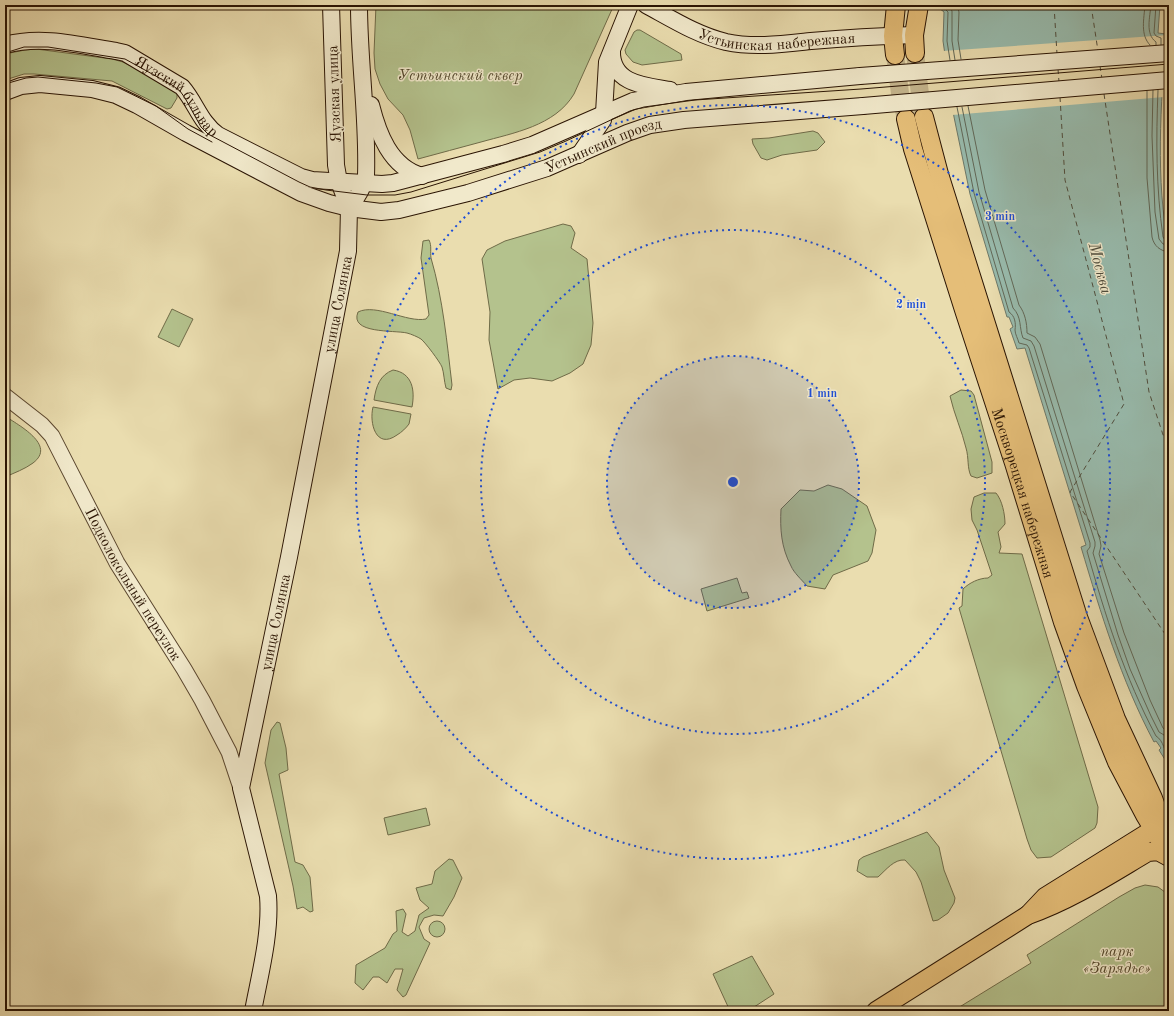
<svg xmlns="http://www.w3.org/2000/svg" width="1174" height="1016" viewBox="0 0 1174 1016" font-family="'Old Standard TT',serif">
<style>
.green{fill:#b4c28d;stroke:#6f6b48}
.water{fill:#98bbad;stroke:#6c7869}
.pier{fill:#eaddaf}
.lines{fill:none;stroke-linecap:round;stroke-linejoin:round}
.shore{stroke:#616858;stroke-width:1}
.ferry{stroke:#504e3e;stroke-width:1;stroke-dasharray:5 4;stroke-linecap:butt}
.primary-tunnel{stroke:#c4b58d;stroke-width:18;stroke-dasharray:18 9;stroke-linecap:butt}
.tertiary-casing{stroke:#5a462e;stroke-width:17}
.secondary-casing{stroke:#2a1403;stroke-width:18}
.primary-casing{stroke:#2a1403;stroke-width:20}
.tertiary{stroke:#f1e9cb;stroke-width:15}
.secondary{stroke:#f1e9cb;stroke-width:16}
.primary{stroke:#e5be78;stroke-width:18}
.tram{stroke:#2a1403;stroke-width:1}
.secondary-bridge-casing{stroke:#2a1403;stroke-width:18;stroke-linecap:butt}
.secondary-bridge{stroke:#f1e9cb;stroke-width:16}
.ring{fill:none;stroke:#1d4ed8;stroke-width:2;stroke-dasharray:2 4}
.labels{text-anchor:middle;stroke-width:3;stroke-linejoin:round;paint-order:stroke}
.street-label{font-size:15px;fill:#2a1403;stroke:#f1e9cb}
.park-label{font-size:15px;font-style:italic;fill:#53482c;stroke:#f1e9cb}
.water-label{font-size:16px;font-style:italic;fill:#504e3e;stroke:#f1e9cb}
.centre{fill:#1d4ed8;stroke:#f1e9cb;stroke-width:2}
.ring-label{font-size:12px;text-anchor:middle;font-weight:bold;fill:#1d4ed8;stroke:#f1e9cb;stroke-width:3;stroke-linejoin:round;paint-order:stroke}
</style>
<rect width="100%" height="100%" fill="#eaddaf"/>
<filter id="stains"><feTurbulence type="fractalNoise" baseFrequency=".005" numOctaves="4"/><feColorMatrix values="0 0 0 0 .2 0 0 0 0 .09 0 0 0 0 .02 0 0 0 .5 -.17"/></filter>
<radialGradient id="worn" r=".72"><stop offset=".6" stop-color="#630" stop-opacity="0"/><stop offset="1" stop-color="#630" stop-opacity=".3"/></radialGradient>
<path class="green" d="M 376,5 L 612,5 L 613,7 L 574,94 C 555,126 513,133 481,142 C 460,148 439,153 418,159 L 410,130 L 403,115 L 388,99 L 380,84 L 375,69 L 374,53 Z
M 637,30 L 640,30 L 681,54 L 682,60 L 642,65 L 633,62 L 626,54 L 625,50 L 634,32 Z
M 36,49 L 112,59 L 123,62 L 131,66 L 175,92 L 177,94 L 177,98 L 171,108 L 167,109 L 112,81 L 34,74 L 24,74 L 5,80 L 5,54 L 25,50 Z
M 813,131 L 818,133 L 825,142 L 817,150 L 782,155 L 767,160 L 761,158 L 753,144 L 752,139 L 769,138 Z
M 563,224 L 571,226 L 575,233 L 571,248 L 587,259 L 593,323 L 591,345 L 583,364 L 570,373 L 552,381 L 530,378 L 514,380 L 498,389 L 489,340 L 490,312 L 482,259 L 487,250 L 505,241 Z
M 429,240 C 432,246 430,252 431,258 C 443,299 447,343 452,385 L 451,390 L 446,388 C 444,381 444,373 442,367 C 440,362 425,342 421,339 C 418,337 411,334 407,333 C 394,330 349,334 358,312 C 376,303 407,323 426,319 L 429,315 L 421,258 L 423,241 Z
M 172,309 L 193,319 L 179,347 L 158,337 Z
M 393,370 C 413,373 415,391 412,407 L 374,400 C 376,386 380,375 393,370 Z
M 961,390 L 971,391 L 974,395 L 992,462 L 992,473 L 977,478 L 971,476 C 967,468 969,458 966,448 C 962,431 954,414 950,396 Z
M 373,407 L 411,414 C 410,417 410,421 409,424 C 406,428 402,432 397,435 C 376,450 369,423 373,407 Z
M 5,416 C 18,425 57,445 33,463 C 25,469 14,473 5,477 Z
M 828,485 L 842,489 L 867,506 L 876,530 L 872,553 L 868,561 L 833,575 L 825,589 L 807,586 C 801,579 794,573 791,566 C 781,547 780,529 781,509 L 800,490 L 814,491 Z
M 984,493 L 996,493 C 1002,500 1005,514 1005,524 L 998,532 L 1001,547 L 999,553 L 1022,554 L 1098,807 L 1097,823 L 1095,828 L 1051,857 L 1037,858 L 1031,850 L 1027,839 L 959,608 L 962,606 L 963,589 C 969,583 979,578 988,578 L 992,575 L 977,530 L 972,520 L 971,509 L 974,497 Z
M 737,578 L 742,593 L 747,592 L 749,598 L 707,611 L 701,589 Z
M 277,722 L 280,723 L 286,748 L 288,770 L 279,774 L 295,862 L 303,865 L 310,877 L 313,911 L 310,912 L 303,907 L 297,909 L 293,886 L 265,763 L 271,730 Z
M 426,808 L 430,825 L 388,835 L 384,818 Z
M 927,832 L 939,847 L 944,870 L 955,898 L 954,903 L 948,913 L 938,920 L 933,921 L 921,882 L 916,872 L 905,860 C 894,859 886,870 878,877 L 867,877 L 857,871 L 859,860 L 863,857 Z
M 449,859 L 453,860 L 462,878 L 454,897 L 443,916 L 434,915 L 424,918 L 419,927 L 424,939 L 430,943 L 406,995 L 403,997 L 397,990 L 403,969 L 395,969 L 387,983 L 379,977 L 373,977 L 363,990 L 355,983 L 356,965 L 385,948 L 393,934 L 397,931 L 396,911 L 403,909 L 406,914 L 402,932 L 408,936 L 415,931 L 419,915 L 429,908 L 420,900 L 416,888 L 432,884 L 435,871 Z
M 1145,885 L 1158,887 L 1169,895 L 1169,1011 L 953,1011 L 1031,963 L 1027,955 L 1119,897 L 1135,888 Z
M429 929a8 8 0 1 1 16 0a8 8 0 1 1-16 0Z
M 752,956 L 774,994 L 748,1011 L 730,1011 L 713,974 Z"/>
<path class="water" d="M 923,5 L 1160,5 L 1158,33 L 1166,34 C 1161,105 1155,179 1169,249 L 1169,766 L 1159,750 L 1161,748 L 1156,741 L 1154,742 C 1121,680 1101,614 1081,547 L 1086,545 L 1025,348 L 1017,349 L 1010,329 L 1013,327 L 1009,317 L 1007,317 L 970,194 L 954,117 L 943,41 L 944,12 L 939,8 Z"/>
<path class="pier" d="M 1168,35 L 1164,97 L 952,115 L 943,51 Z"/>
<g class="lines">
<path class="shore" d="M 941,5 L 948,12 L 947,41 L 950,60
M 949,5 L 952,11 L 952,41 L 955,60
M 957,5 L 959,12 L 958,40 L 961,59
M 1145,5 C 1144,19 1140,35 1150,45
M 1151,5 C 1150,17 1145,34 1156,42 L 1156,45
M 1156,5 L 1154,33 L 1156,36 L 1161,38 L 1161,45
M 1153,90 L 1152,136 L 1155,212 L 1159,239 L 1163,244 L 1169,245
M 1158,90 C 1156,139 1156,188 1163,237 L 1165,240 L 1169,240
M 1147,91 L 1147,178 L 1152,237 C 1154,246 1160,251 1169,252
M 968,106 L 985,190 L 1019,305 C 1025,313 1027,323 1027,333 L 1035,337 L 1040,344 L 1100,540 L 1101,546 L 1099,554 L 1124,633 L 1150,700 L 1163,728 L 1169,733
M 957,107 L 974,193 L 1009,312 C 1015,316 1016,323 1015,330 C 1015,334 1018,339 1019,343 L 1027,345 L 1029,348 L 1090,543 L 1090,547 L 1087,551 C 1105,615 1125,678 1156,736 C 1164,741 1164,751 1169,759
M 962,107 L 979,192 L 1013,308 C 1022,317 1019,328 1023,338 L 1031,341 L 1034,346 L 1095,542 L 1095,546 L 1093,553 L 1118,635 L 1130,669 L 1151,716 L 1159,732 L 1164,735 L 1169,744"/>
<path class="ferry" d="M 1054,5 L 1057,54
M 1091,5 L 1098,51
M 1100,66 L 1102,79
M 1058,69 L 1059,82
M 1104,94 L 1149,392 L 1169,453
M 1060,97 L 1065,180 L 1124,404 L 1070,492 L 1169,640"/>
<path class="primary-tunnel" d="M 915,53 L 920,94 L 924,117
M 895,55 L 900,93 L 906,119"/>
<g class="tertiary-casing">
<g id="tertiary">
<path id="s1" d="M 5,396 L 42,425 L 52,436 L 117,563 L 184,669 L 202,700 L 229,752 L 241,788"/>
</g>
</g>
<g class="secondary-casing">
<g id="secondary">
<path id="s2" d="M 646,5 C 672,19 697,35 726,42 C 754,48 783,44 811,41 C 845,38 880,36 914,35"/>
<path id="s3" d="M 5,45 C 41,35 79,45 116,51 L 125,53 L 182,87 C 196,103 200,122 218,135 L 301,177 L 312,180 L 382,184 L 393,183 L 503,154 L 532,145 L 633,101 L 686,92 L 860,76"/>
<path d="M 612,51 C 611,84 646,86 670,90"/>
<path id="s4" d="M 5,92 L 21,86 L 40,84 L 92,89 L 116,95 L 137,105 L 186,133 L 301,193 L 329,203 L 349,208 L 381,212 L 399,210 L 468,193 L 547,168 L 627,133 L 650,125 L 684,120 L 863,106"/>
<path d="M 371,105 C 378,133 390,167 422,176"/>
<path d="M 579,155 L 603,120 L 604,113 L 607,62 L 630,5"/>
<path d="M 349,208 C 357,198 363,189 366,176 C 368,119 359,62 359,5"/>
<path id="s5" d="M 253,1011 C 260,974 271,933 268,896 L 241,788 L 289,557 L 348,251 L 349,208 L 339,182 L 336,165 L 331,5"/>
</g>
</g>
<g class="primary-casing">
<g id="primary">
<path d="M 915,53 L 914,35 L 919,5"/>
<path d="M 895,55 L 893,36 L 896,5"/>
<path d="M 924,117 L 939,174 L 1078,617 L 1116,719 L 1153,798 L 1158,812 L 1160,818 L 1157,825 L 1154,829 L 1053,892 L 1045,897 L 1028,915"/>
<path id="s6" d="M 906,119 L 913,149 L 965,313 L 1014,463 L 1063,622 L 1086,686 L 1117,762 L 1145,815 L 1169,855"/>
<path d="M 876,1011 L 1028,915 C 1071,900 1109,875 1148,852 L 1158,851 L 1169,857"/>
</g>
</g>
<use href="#tertiary" class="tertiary"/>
<use href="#secondary" class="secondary"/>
<use href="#primary" class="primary"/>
<path class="tram" d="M 5,53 L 24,47 L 48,47 L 125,59 L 172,85 L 180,91 L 185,98 L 201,127 L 208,134 L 299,182 L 310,187 L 326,190 L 367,195 L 395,195 L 411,192 L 540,152 L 566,141 L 630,111 L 644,107 L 695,100 L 861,89 L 1169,64
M 5,84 L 26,78 L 38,77 L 96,83 L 117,87 L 156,106 L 188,129 L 212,142"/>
<g class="secondary-bridge-casing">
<path id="secondary-bridge" d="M 860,76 L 1169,53
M 863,106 L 1169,80"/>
</g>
<use href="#secondary-bridge" class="secondary-bridge"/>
</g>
<circle cx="733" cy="482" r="126" fill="#1d4ed8" fill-opacity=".12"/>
<g class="ring">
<circle cx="733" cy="482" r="126"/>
<circle cx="733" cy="482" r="252"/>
<circle cx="733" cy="482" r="377"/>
</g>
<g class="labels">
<g class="street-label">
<text dy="5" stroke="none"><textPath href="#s2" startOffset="139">Устьинская набережная</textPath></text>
<text transform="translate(334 94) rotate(-92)" y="5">Яузская улица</text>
<text dy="5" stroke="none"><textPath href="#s3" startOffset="190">Яузский бульвар</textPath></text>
<text dy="5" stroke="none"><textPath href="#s4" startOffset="638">Устьинский проезд</textPath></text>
<text dy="5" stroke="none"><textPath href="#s5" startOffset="721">улица Солянка</textPath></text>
<text dy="5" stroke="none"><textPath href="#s6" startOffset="392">Москворецкая набережная</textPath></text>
<text dy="5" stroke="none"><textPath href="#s1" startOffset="231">Подколокольный переулок</textPath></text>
<text dy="5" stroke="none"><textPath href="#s5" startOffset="397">улица Солянка</textPath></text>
</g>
<g class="park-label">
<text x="460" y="80">Устьинский сквер</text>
<text x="1117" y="956">парк<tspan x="1117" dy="17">«Зарядье»</tspan></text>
</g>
<g class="water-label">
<text transform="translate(1101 268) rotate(75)" y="6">Москва</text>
</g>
</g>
<circle cx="733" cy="482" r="6" class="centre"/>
<g class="ring-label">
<text x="1000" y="220">3 min</text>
<text x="911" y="308">2 min</text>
<text x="822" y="397">1 min</text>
</g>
<rect width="1174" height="1016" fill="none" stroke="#eaddaf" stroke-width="20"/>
<rect x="6" y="6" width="1162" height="1004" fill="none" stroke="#2a1403" stroke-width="2"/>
<rect x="10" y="10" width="1154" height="996" fill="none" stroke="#2a1403"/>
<rect width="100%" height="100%" filter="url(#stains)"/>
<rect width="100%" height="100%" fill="url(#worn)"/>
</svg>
